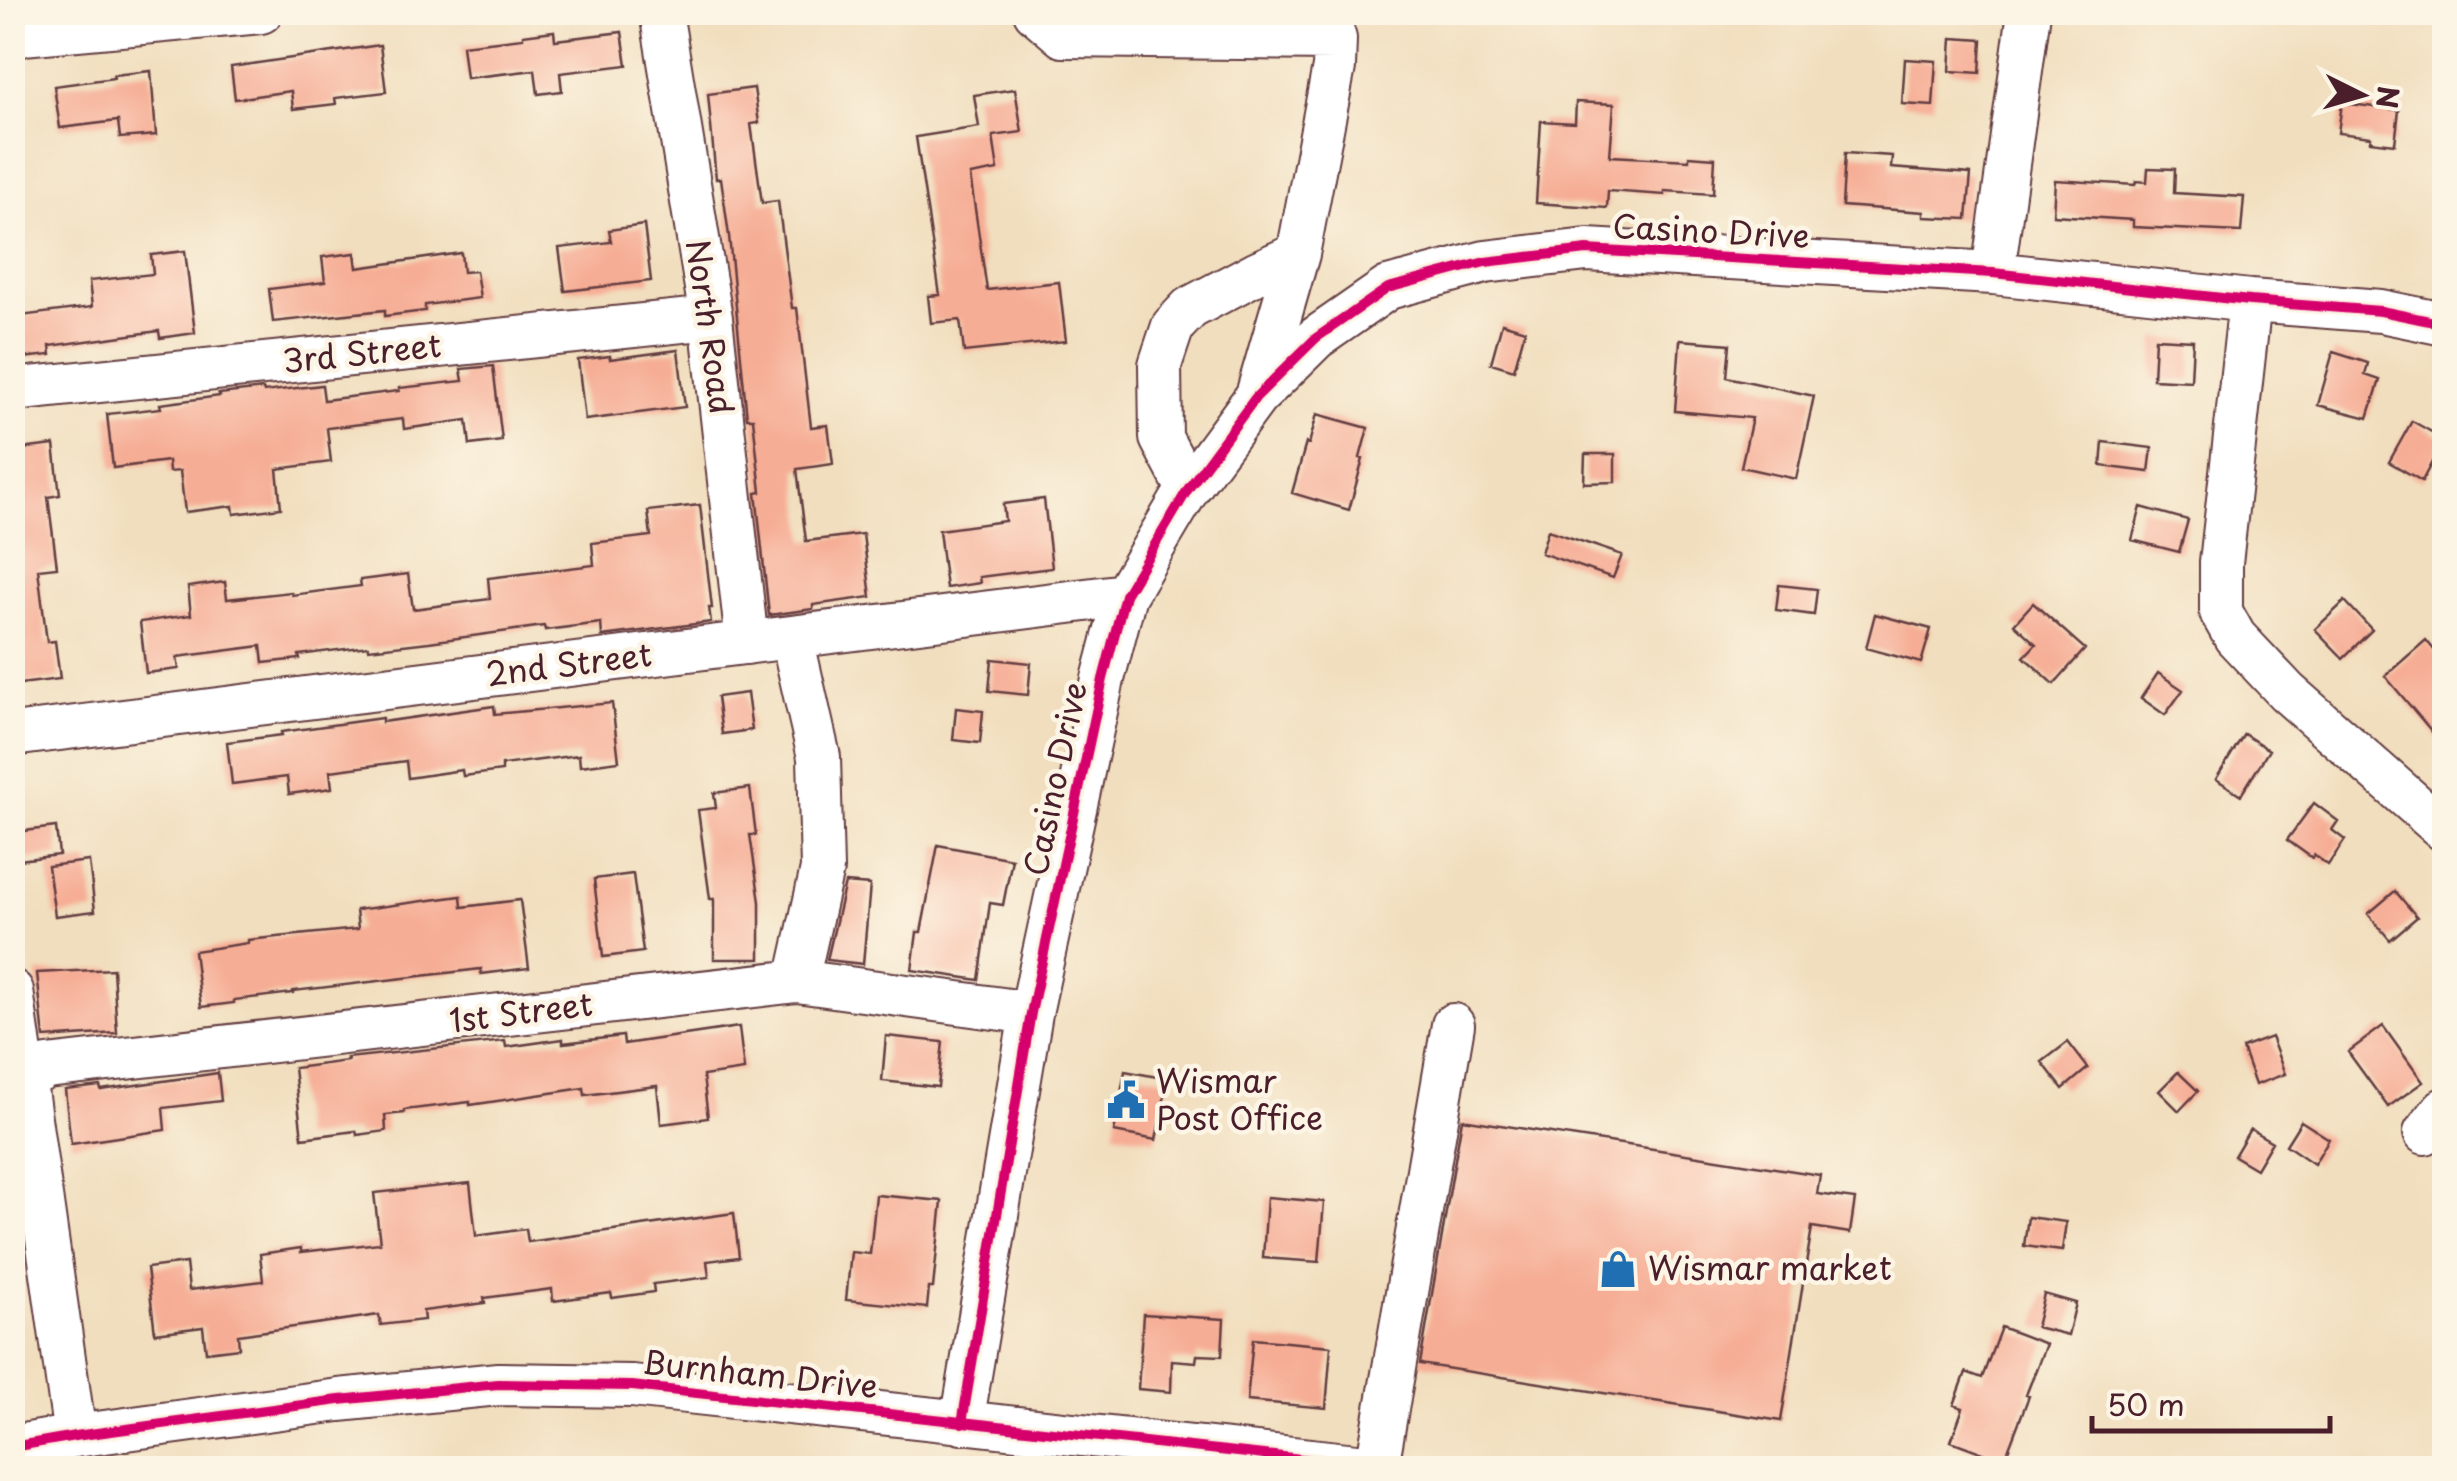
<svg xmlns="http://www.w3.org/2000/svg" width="2457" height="1481" viewBox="0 0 2457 1481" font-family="'Playpen Sans',sans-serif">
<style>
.building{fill:#f6ad95}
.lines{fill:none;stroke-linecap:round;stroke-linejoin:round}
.minor-casing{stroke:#633c41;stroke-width:46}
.minor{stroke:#fff;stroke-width:42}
.cycleway-casing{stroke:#fcf5e5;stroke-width:16}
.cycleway{stroke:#d6006c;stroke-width:10}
.labels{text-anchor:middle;stroke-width:9;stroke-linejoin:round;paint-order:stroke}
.street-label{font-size:32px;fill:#4a1f2b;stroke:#fcf5e5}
.poi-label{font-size:32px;fill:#4a1f2b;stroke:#fcf5e5;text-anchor:start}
</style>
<rect width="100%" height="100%" fill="#fcf5e5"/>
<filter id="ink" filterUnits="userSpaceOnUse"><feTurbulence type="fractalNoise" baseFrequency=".01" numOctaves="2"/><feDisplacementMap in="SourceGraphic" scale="20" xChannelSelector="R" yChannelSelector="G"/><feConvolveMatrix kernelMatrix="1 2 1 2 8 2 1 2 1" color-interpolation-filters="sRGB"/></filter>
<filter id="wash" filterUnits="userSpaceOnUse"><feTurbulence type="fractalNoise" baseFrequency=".0048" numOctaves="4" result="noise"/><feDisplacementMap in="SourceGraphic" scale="40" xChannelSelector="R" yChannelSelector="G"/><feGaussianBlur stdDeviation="2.25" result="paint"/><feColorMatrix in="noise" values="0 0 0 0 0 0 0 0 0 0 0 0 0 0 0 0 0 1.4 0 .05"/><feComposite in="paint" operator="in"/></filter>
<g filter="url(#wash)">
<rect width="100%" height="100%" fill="#f1debe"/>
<g id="blocks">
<path class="building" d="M 554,31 L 555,40 L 622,32 L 627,65 L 560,73 L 562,91 L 538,94 L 535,70 L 466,78 L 462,45 L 523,38 L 523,35 Z
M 1952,38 L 1982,40 L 1980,73 L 1950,71 Z
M 380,45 L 386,92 L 335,98 L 336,104 L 293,109 L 291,91 L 235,99 L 231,67 Z
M 1905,59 L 1936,61 L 1933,106 L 1902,104 Z
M 151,71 L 156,135 L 120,138 L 118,121 L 60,128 L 54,86 L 114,78 L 113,75 Z
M 754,88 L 759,123 L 751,124 L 762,203 L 778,201 L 792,308 L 797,308 L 811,427 L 828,425 L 833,464 L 797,469 L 806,541 L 863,534 L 871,597 L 813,605 L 813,609 L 769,615 L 756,493 L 761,492 L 753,418 L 747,418 L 729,236 L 721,178 L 716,179 L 708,94 Z
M 1015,89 L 1022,132 L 993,136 L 998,170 L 970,175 L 987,290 L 1059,282 L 1066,341 L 964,352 L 960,320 L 931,323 L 928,296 L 940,295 L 916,137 L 979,127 L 974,95 Z
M 1576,102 L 1614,104 L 1610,156 L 1689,160 L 1689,156 L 1715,158 L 1713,194 L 1665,191 L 1665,195 L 1608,191 L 1607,208 L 1536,203 L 1541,121 L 1575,123 Z
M 2342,103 L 2399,110 L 2395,144 L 2370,141 L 2371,137 L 2338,133 Z
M 1845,153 L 1892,156 L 1891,168 L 1971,174 L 1967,219 L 1924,217 L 1924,212 L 1842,206 Z
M 2148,168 L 2175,169 L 2174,193 L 2244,197 L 2241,232 L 2133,227 L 2133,220 L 2053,215 L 2055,180 L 2135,185 L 2136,181 L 2147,182 Z
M 644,225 L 651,281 L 565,291 L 559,248 L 611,242 L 609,230 Z
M 185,251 L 195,333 L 160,338 L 159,331 L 50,346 L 51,355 L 12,359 L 12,317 L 92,307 L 89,281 L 153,274 L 151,255 Z
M 355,253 L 357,268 L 461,253 L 463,272 L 476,271 L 480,298 L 425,305 L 425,311 L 385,316 L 385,310 L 273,322 L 269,289 L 325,282 L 322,257 Z
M 1502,323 L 1525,330 L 1514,370 L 1491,363 Z
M 2155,338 L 2193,340 L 2191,381 L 2153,379 Z
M 1680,340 L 1730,344 L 1727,377 L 1814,396 L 1796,479 L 1741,467 L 1752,418 L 1675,411 Z
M 678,350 L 685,407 L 585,420 L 578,360 L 610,356 L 610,359 Z
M 2333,352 L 2368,363 L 2365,375 L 2380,380 L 2368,418 L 2318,405 Z
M 493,366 L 502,441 L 470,445 L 467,420 L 404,429 L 403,419 L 327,428 L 331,462 L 277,469 L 281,508 L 234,514 L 233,506 L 185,512 L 180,471 L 169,472 L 168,461 L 113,468 L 107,414 L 161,408 L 160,404 L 220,396 L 219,394 L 263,389 L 264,392 L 322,385 L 324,400 L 399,391 L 399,388 L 463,381 L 461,369 Z
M 1317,414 L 1368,428 L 1360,458 L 1363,459 L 1349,510 L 1292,493 L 1306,443 L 1309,444 Z
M 2412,421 L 2444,439 L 2422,481 L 2389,462 Z
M 2103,442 L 2152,448 L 2149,472 L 2101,466 Z
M 54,445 L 60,495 L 48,497 L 57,567 L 38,569 L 47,642 L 55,641 L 60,679 L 12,685 L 12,450 Z
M 1585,454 L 1615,454 L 1615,482 L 1584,483 Z
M 1044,499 L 1052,568 L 979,577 L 980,583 L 946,588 L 939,530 L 1005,521 L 1003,504 Z
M 700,505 L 712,608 L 709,608 L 711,622 L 602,636 L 601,623 L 545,630 L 544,626 L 429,642 L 369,649 L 368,646 L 299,655 L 300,659 L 263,663 L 261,646 L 177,657 L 179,669 L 146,673 L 140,622 L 191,615 L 188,587 L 225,582 L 227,599 L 291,592 L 292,595 L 361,586 L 360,580 L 408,574 L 413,609 L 490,599 L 488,578 L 594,565 L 592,543 L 651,536 L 648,511 Z
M 2141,507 L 2188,520 L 2179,552 L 2132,540 Z
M 1548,530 L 1622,555 L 1613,578 L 1541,553 Z
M 1779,585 L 1817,589 L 1814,615 L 1776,610 Z
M 2345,601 L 2372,630 L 2343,658 L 2315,629 Z
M 2033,603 L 2085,649 L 2054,684 L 2024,657 L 2036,644 L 2014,624 Z
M 1875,614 L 1931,629 L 1921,663 L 1866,648 Z
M 2426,640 L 2444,662 L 2444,746 L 2385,676 Z
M 992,659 L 1031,663 L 1028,695 L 989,691 Z
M 2158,673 L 2183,690 L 2165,715 L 2141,698 Z
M 747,693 L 752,730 L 722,734 L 717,697 Z
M 612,703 L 619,761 L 580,766 L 579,755 L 502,765 L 502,771 L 463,776 L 462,770 L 408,778 L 406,761 L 330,771 L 332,788 L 289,794 L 287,777 L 232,784 L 227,742 L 282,735 L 281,732 L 382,718 L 382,722 L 494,706 L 495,714 Z
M 956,708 L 983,711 L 980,743 L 953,740 Z
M 2244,734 L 2269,750 L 2241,795 L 2216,779 Z
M 750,788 L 756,835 L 750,835 L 760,902 L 760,959 L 714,959 L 714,899 L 710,899 L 698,810 L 716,808 L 714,793 Z
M 2314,803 L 2338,821 L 2332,830 L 2345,840 L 2328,865 L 2314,855 L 2312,858 L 2287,840 Z
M 56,827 L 59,855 L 19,860 L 16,832 Z
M 938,845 L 1012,859 L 1003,905 L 990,903 L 979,980 L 912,970 L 917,932 L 921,932 Z
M 89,861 L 95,911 L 55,916 L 48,866 Z
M 633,874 L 643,952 L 603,957 L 594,879 Z
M 845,883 L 870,885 L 863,964 L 827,960 Z
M 2395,891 L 2417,917 L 2390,940 L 2368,914 Z
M 461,896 L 462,907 L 520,900 L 529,968 L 481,974 L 481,969 L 293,991 L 293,993 L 234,1000 L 234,1003 L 201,1007 L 194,951 L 248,943 L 248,940 L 358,929 L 356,910 Z
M 113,969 L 117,1033 L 44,1038 L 37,973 Z
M 2383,1026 L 2423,1082 L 2388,1107 L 2348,1052 Z
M 739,1027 L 744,1070 L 703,1076 L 708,1118 L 661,1124 L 657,1086 L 585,1095 L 584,1088 L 470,1105 L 470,1102 L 404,1110 L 404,1113 L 385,1115 L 386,1131 L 357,1135 L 356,1131 L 302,1138 L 294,1068 L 348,1061 L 347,1058 L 505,1041 L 506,1047 L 563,1039 L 563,1043 L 623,1036 L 624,1044 Z
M 886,1036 L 943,1042 L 938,1087 L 882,1081 Z
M 2271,1037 L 2285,1074 L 2255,1085 L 2242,1048 Z
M 2068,1042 L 2088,1068 L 2063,1089 L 2042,1062 Z
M 1125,1071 L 1168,1079 L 1156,1140 L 1114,1132 Z
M 2178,1072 L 2198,1091 L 2179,1111 L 2159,1091 Z
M 218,1073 L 221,1101 L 163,1108 L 165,1130 L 71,1144 L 65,1090 L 100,1086 L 101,1090 Z
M 1462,1119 L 1820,1175 L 1817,1194 L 1855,1199 L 1850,1233 L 1812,1227 L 1781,1421 L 1420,1364 Z
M 2301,1121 L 2329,1139 L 2314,1164 L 2286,1145 Z
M 2250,1129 L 2272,1142 L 2256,1169 L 2234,1156 Z
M 470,1183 L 476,1236 L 526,1229 L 528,1242 L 734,1213 L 739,1257 L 707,1261 L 709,1277 L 653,1284 L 654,1292 L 612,1298 L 611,1293 L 553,1301 L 552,1289 L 484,1298 L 485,1303 L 423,1311 L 424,1320 L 381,1325 L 379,1315 L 238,1335 L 239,1348 L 206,1352 L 203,1327 L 155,1333 L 147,1268 L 186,1263 L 189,1290 L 263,1281 L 260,1254 L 301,1248 L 301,1252 L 380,1243 L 374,1193 Z
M 876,1195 L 942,1201 L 933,1288 L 929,1288 L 927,1308 L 846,1300 L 851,1252 L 870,1254 Z
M 1267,1197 L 1324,1202 L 1319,1262 L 1263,1258 Z
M 2028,1217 L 2066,1222 L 2062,1251 L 2024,1246 Z
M 2044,1294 L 2076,1303 L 2068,1335 L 2036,1327 Z
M 1143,1314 L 1224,1319 L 1222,1356 L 1197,1355 L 1196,1362 L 1172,1360 L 1171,1392 L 1138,1389 Z
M 2001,1327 L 2046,1344 L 2026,1395 L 2029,1396 L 2004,1461 L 1951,1441 L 1963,1408 L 1954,1405 L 1966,1372 L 1982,1378 Z
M 1253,1339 L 1331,1346 L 1326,1408 L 1247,1401 Z"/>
</g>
</g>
<g filter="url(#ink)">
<use href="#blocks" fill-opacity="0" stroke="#633c41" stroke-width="2.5"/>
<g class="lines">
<g class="minor-casing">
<path id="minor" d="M 661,12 L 711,318 L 747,643
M 1035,12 L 1063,36 L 1335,39
M 12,35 L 261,12
M 1993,273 L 2029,12
M 2250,301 L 2221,563 L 2221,612 L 2235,637 L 2287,692 L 2444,830
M 12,390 L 711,318
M 1258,392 L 1298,254 L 1334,67 L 1335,39 L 1326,12
M 1188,489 L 1161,438 L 1160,365 L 1173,326 L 1190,308 L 1256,273 L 1298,254
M 792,638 L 819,757 L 822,869 L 797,981
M 12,735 L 1125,595
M 12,991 L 75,1436
M 12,1080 L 26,1078 L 47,1067 L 797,981 L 1031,1013
M 2425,1133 L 2444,1109
M 962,1423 L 1031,1013 L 1103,679 L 1125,595 L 1188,489 L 1256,397 L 1316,338 L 1388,288 L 1485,262 L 1587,250 L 1993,273 L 2250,301 L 2381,311 L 2444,324
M 12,1447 L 75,1436 L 339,1400 L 498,1384 L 632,1386 L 1384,1468
M 1377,1467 L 1453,1025"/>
</g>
<use href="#minor" class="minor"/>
<g class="cycleway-casing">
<path id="cycleway" d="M 962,1423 L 1031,1013 L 1103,679 L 1125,595 L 1188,489 L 1256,397 L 1316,338 L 1388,288 L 1485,262 L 1587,250 L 1993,273 L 2250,301 L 2381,311 L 2444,324
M 12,1447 L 75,1436 L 339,1400 L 498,1384 L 632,1386 L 1384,1468"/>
</g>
<use href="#cycleway" class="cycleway"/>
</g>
</g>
<defs>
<g id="civic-bare" transform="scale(3)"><path d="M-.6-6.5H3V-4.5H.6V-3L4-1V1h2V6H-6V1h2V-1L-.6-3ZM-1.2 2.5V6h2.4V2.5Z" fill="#1f6fb2" stroke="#fcf5e5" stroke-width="2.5" paint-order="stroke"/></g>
<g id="shop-bare" transform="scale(3)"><path d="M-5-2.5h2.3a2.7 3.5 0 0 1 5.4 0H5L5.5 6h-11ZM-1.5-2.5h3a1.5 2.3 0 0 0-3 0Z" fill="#1f6fb2" stroke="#fcf5e5" stroke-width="2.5" paint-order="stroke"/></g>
</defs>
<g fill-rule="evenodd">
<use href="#civic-bare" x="1126" y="1100"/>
<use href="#shop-bare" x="1618" y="1269"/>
</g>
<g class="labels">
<g class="street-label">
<text transform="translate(1711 232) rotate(3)" y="11">Casino Drive</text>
<text transform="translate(709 327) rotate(82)" y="11">North Road</text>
<text transform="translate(362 354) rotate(-6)" y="11">3rd Street</text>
<text transform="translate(569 665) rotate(-7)" y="11">2nd Street</text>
<text transform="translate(1056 779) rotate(-78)" y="11">Casino Drive</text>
<text transform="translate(521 1013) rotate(-7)" y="11">1st Street</text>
<text transform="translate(760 1375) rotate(6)" y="11">Burnham Drive</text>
</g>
<g class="poi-label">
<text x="1156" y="1093">Wismar<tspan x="1156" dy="37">Post Office</tspan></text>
<text x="1648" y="1280">Wismar market</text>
</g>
</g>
<rect width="2457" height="1481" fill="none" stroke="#fcf5e5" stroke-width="50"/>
<g transform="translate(2362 95) rotate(95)" stroke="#fcf5e5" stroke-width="8" paint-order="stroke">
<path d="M0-8L18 38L0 25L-18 38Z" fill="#4a1f2b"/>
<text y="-15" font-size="28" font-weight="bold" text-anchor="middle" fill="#4a1f2b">N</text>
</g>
<path d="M2092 1416v15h238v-15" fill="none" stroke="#4a1f2b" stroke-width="5"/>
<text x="2107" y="1416" font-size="30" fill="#4a1f2b" stroke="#fcf5e5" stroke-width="8" paint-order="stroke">50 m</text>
</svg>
